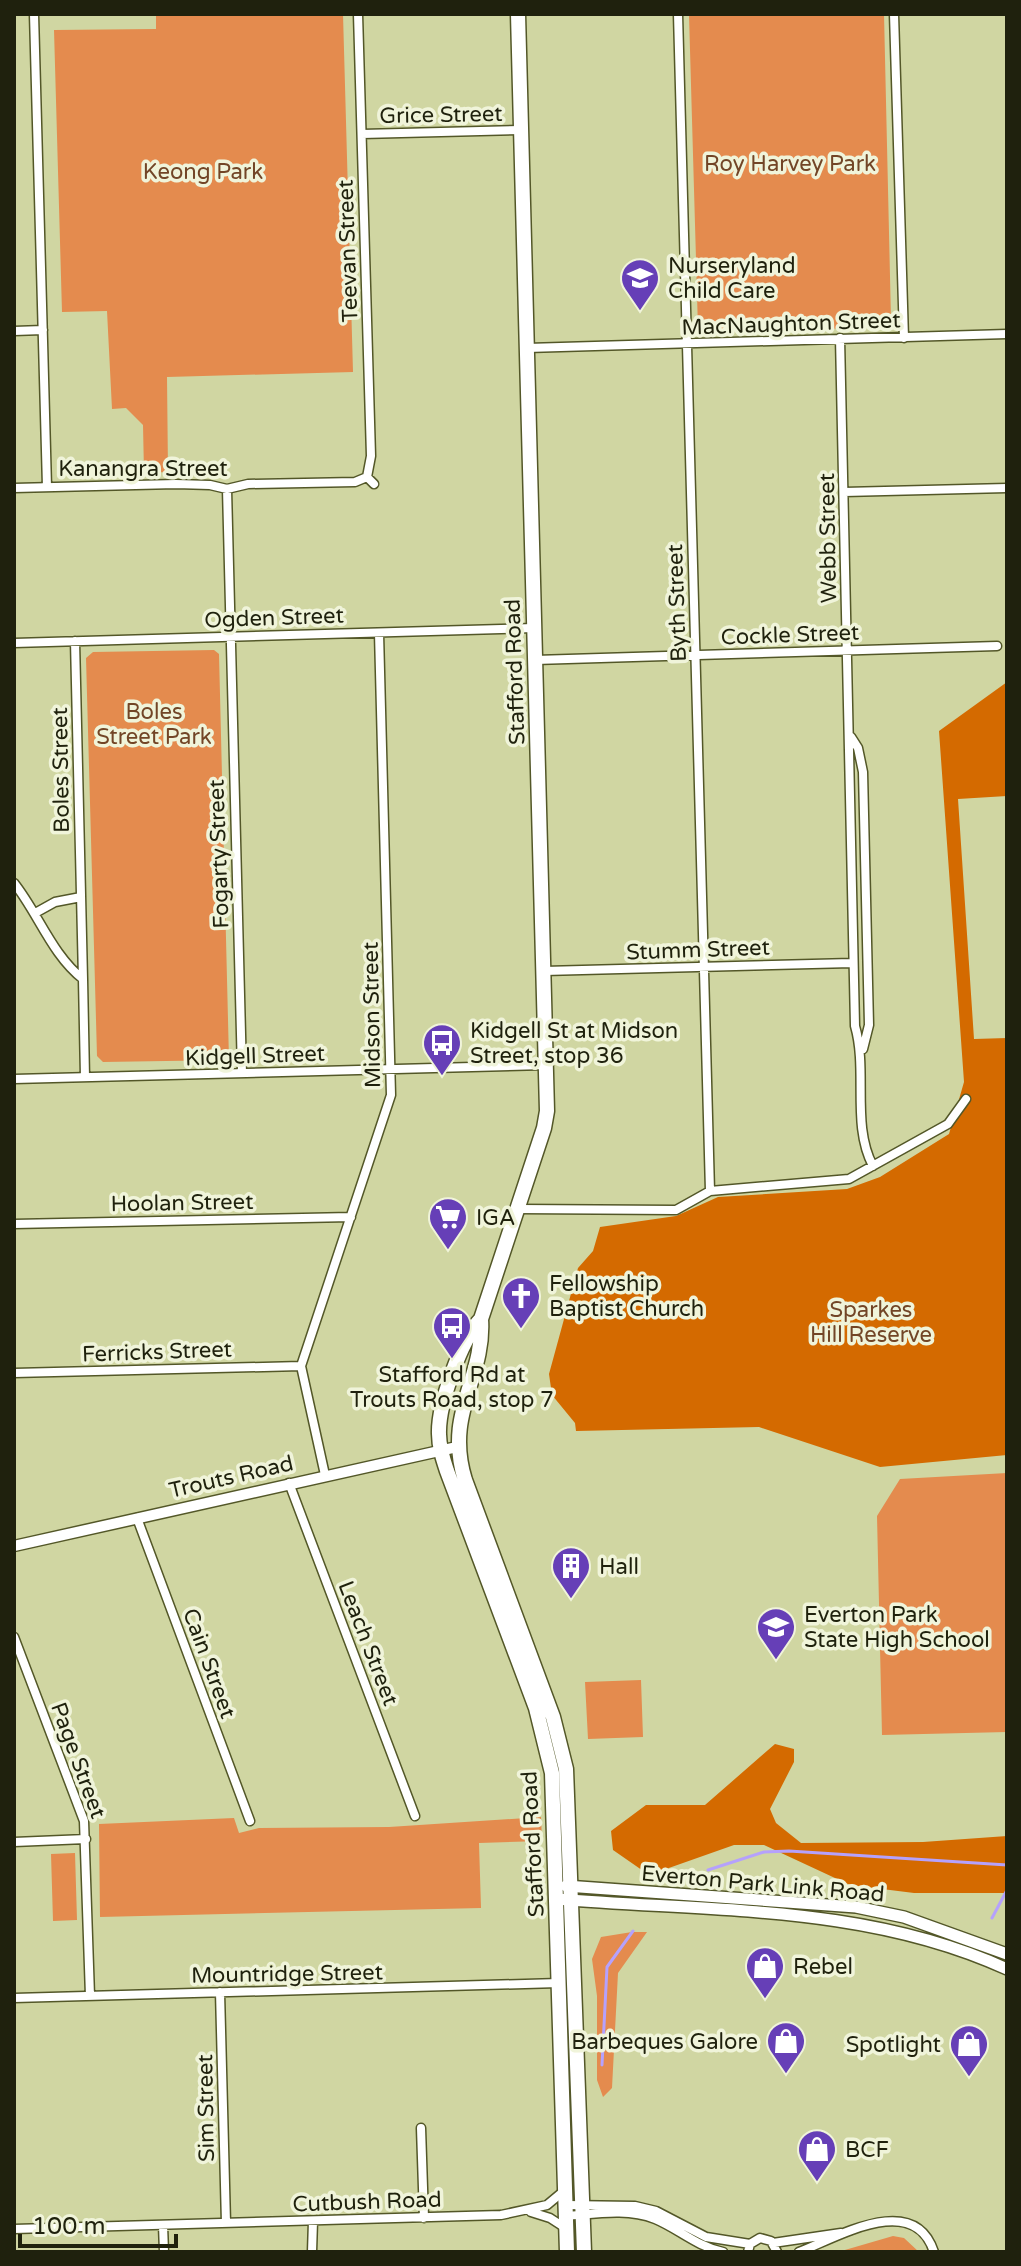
<svg xmlns="http://www.w3.org/2000/svg" width="1021" height="2266" viewBox="0 0 1021 2266" font-family="'Varela Round',sans-serif">
<style>
.green{fill:#e48b4e}
.forest{fill:#d46a00}
.lines{fill:none;stroke-linecap:round;stroke-linejoin:round}
.stream{stroke:#b5a1fc;stroke-width:3}
.minor-casing{stroke:#535728;stroke-width:11}
.tertiary-casing{stroke:#535728;stroke-width:13}
.secondary-casing{stroke:#535728;stroke-width:14}
.trunk-casing{stroke:#535728;stroke-width:17}
.minor{stroke:#fff;stroke-width:8}
.tertiary{stroke:#fff;stroke-width:10}
.secondary{stroke:#fff;stroke-width:11}
.trunk{stroke:#fff;stroke-width:14}
.labels{text-anchor:middle;stroke-width:7;stroke-linejoin:round;paint-order:stroke}
.street-label{font-size:22px;fill:#1f210d;stroke:#f0f4da}
.park-label{font-size:22px;fill:#724526;stroke:#f0f4da}
.poi-label{font-size:22px;fill:#1f210d;stroke:#f0f4da;text-anchor:start}
</style>
<rect width="100%" height="100%" fill="#d0d6a2"/>
<path class="green" d="M 156,14 L 343,14 L 353,372 L 167,377 L 168,472 L 144,473 L 143,425 L 126,408 L 112,409 L 107,311 L 62,312 L 54,30 L 156,29 Z
M 884,14 L 891,320 L 881,327 L 708,333 L 698,329 L 689,15 Z
M 214,650 L 219,654 L 229,1060 L 103,1062 L 97,1056 L 86,658 L 93,652 Z
M 1007,1473 L 1007,1732 L 882,1735 L 877,1516 L 900,1479 Z
M 641,1680 L 643,1737 L 588,1739 L 585,1682 Z
M 541,1817 L 542,1841 L 479,1843 L 481,1908 L 100,1917 L 99,1824 L 234,1818 L 239,1833 L 259,1828 L 389,1827 Z
M 75,1853 L 77,1920 L 53,1921 L 51,1854 Z
M 632,1932 L 647,1932 L 618,1973 L 612,2088 L 603,2097 L 597,2080 L 597,1996 L 592,1959 L 601,1937 Z
M 893,2236 L 904,2238 L 919,2252 L 838,2252 Z"/>
<path class="forest" d="M 1007,682 L 1007,796 L 958,799 L 974,1039 L 1007,1038 L 1007,1455 L 880,1467 L 759,1427 L 576,1431 L 575,1423 L 552,1395 L 549,1374 L 578,1268 L 593,1251 L 600,1227 L 676,1216 L 718,1197 L 847,1189 L 880,1177 L 949,1134 L 964,1082 L 939,731 Z
M 775,1744 L 794,1749 L 794,1762 L 770,1809 L 776,1823 L 801,1843 L 923,1842 L 1007,1836 L 1007,1893 L 914,1893 L 850,1885 L 764,1845 L 734,1845 L 649,1875 L 613,1850 L 611,1831 L 646,1805 L 705,1805 Z"/>
<g class="lines">
<path class="stream" d="M 708,1870 L 764,1852 L 789,1851 L 1007,1865
M 992,1918 L 1007,1890
M 602,2065 L 607,1967 L 633,1931"/>
<g class="minor-casing">
<path id="minor" d="M 34,14 L 47,487
M 358,14 L 371,456 L 367,477 L 374,484
M 678,14 L 710,1191
M 894,14 L 904,338
M 362,134 L 521,130
M 14,331 L 43,330
M 840,338 L 855,1026 C 868,1071 851,1125 873,1166
M 527,348 L 1007,334
M 14,488 L 176,484 L 210,485 L 227,489 L 248,484 L 355,482 L 367,477
M 227,489 L 242,1073
M 844,492 L 1007,488
M 75,641 L 83,979
M 14,643 L 534,628
M 535,660 L 997,646
M 851,737 L 858,748 L 863,772 L 869,1025 L 863,1049
M 14,883 C 38,913 52,955 83,979 L 85,1077
M 37,912 L 55,902 L 81,897
M 544,971 L 852,963
M 14,1079 L 546,1065
M 518,1209 L 676,1210 L 710,1191 L 849,1179 L 948,1124 L 966,1099
M 14,1224 L 351,1217
M 14,1373 L 301,1366
M 325,1475 L 301,1366 L 391,1095 L 379,633
M 289,1483 L 415,1816
M 137,1518 L 250,1821
M 14,1637 L 84,1821 L 90,1996
M 14,1842 L 86,1839
M 220,1992 L 226,2223
M 14,1998 L 559,1983
M 421,2128 L 424,2218
M 566,2205 L 635,2206 L 656,2211 L 706,2237 L 750,2244
M 531,2212 L 550,2218 L 567,2229
M 566,2216 C 595,2214 627,2208 655,2219 C 679,2229 696,2246 723,2252
M 163,2225 L 164,2252
M 14,2229 L 501,2215 L 547,2205 L 565,2190
M 773,2243 L 841,2233
M 312,2252 L 313,2221
M 748,2252 L 750,2244 L 760,2238 L 771,2241 L 777,2252
M 799,2252 C 838,2237 914,2191 934,2252"/>
</g>
<g class="tertiary-casing">
<path id="tertiary" d="M 14,1546 L 457,1447"/>
</g>
<g class="secondary-casing">
<path id="secondary" d="M 566,1886 L 856,1907 L 904,1917 L 1007,1954
M 557,1899 C 710,1912 865,1904 1007,1969"/>
</g>
<g class="trunk-casing">
<path id="trunk" d="M 518,14 L 547,1111 L 544,1128 L 481,1319 C 485,1378 444,1413 465,1480 L 553,1717 L 566,1769 L 584,2252
M 481,1319 C 461,1339 438,1405 439,1434 C 439,1447 443,1459 447,1471 L 536,1708 L 552,1773 L 567,2252"/>
</g>
<use href="#minor" class="minor"/>
<use href="#tertiary" class="tertiary"/>
<use href="#secondary" class="secondary"/>
<use href="#trunk" class="trunk"/>
</g>
<defs>
<g id="school-pin" transform="scale(2)"><path d="M0 17L-7.5 6A9.5 9.5 0 1 1 7.5 6Z" fill="#663fb7" stroke="#f0f4da"/><path d="M0-5L7-2L0 1L-7-2ZM-4 1L0 2.5L4 1V4Q0 6-4 4Z" fill="#fff"/></g>
<g id="bus-pin" transform="scale(2)"><path d="M0 17L-7.5 6A9.5 9.5 0 1 1 7.5 6Z" fill="#663fb7" stroke="#f0f4da"/><path d="M-5-6H5V4H4V6H2V4H-2V6H-4V4H-5ZM-3.5-4V0h7V-4ZM-3.5 1.2v1.5H-2V1.2ZM2 1.2v1.5H3.5V1.2Z" fill="#fff"/></g>
<g id="supermarket-pin" transform="scale(2)"><path d="M0 17L-7.5 6A9.5 9.5 0 1 1 7.5 6Z" fill="#663fb7" stroke="#f0f4da"/><path d="M-6-5.5h2.5l.6 2H6L4.5 2H-2.5L-4.4-4H-6ZM-1.5 3.2a1.3 1.3 0 1 0 .1 0ZM3 3.2a1.3 1.3 0 1 0 .1 0Z" fill="#fff"/></g>
<g id="church-pin" transform="scale(2)"><path d="M0 17L-7.5 6A9.5 9.5 0 1 1 7.5 6Z" fill="#663fb7" stroke="#f0f4da"/><path d="M-1.2-6h2.4v3.5h3.3v2.4h-3.3V6h-2.4V-.1h-3.3v-2.4h3.3Z" fill="#fff"/></g>
<g id="building-pin" transform="scale(2)"><path d="M0 17L-7.5 6A9.5 9.5 0 1 1 7.5 6Z" fill="#663fb7" stroke="#f0f4da"/><path d="M-4-6H4V6H1V3H-1V6H-4ZM-2.5-4.3h1.7v1.8h-1.7ZM.8-4.3h1.7v1.8H.8ZM-2.5-1h1.7V.8h-1.7ZM.8-1h1.7V.8H.8Z" fill="#fff"/></g>
<g id="shop-pin" transform="scale(2)"><path d="M0 17L-7.5 6A9.5 9.5 0 1 1 7.5 6Z" fill="#663fb7" stroke="#f0f4da"/><path d="M-5-2.5h2.3a2.7 3.5 0 0 1 5.4 0H5L5.5 6h-11ZM-1.5-2.5h3a1.5 2.3 0 0 0-3 0Z" fill="#fff"/></g>
</defs>
<g fill-rule="evenodd">
<use href="#school-pin" x="640" y="278"/>
<use href="#bus-pin" x="442" y="1043"/>
<use href="#supermarket-pin" x="448" y="1217"/>
<use href="#church-pin" x="521" y="1296"/>
<use href="#bus-pin" x="452" y="1326"/>
<use href="#building-pin" x="571" y="1566"/>
<use href="#school-pin" x="776" y="1627"/>
<use href="#shop-pin" x="765" y="1966"/>
<use href="#shop-pin" x="786" y="2041"/>
<use href="#shop-pin" x="969" y="2044"/>
<use href="#shop-pin" x="817" y="2149"/>
</g>
<g class="labels">
<g class="street-label">
<text transform="translate(441 114) rotate(-1)" y="8">Grice Street</text>
<text transform="translate(347 251) rotate(-92)" y="8">Teevan Street</text>
<text transform="translate(791 323) rotate(-2)" y="8">MacNaughton Street</text>
<text x="143" y="476">Kanangra Street</text>
<text transform="translate(827 538) rotate(-91)" y="8">Webb Street</text>
<text transform="translate(676 603) rotate(-92)" y="8">Byth Street</text>
<text transform="translate(274 617) rotate(-2)" y="8">Ogden Street</text>
<text transform="translate(790 634) rotate(-2)" y="8">Cockle Street</text>
<text transform="translate(514 672) rotate(-92)" y="8">Stafford Road</text>
<text transform="translate(60 770) rotate(-91)" y="8">Boles Street</text>
<text transform="translate(218 854) rotate(-92)" y="8">Fogarty Street</text>
<text transform="translate(698 949) rotate(-2)" y="8">Stumm Street</text>
<text transform="translate(371 1015) rotate(-91)" y="8">Midson Street</text>
<text transform="translate(255 1055) rotate(-2)" y="8">Kidgell Street</text>
<text transform="translate(182 1202) rotate(-1)" y="8">Hoolan Street</text>
<text transform="translate(157 1351) rotate(-2)" y="8">Ferricks Street</text>
<text transform="translate(231 1476) rotate(-13)" y="8">Trouts Road</text>
<text transform="translate(369 1643) rotate(69)" y="8">Leach Street</text>
<text transform="translate(210 1663) rotate(70)" y="8">Cain Street</text>
<text transform="translate(79 1760) rotate(70)" y="8">Page Street</text>
<text transform="translate(532 1844) rotate(-93)" y="8">Stafford Road</text>
<text transform="translate(763 1883) rotate(5)" y="8">Everton Park Link Road</text>
<text transform="translate(287 1973) rotate(-1)" y="8">Mountridge Street</text>
<text transform="translate(205 2108) rotate(-91)" y="8">Sim Street</text>
<text transform="translate(367 2201) rotate(-2)" y="8">Cutbush Road</text>
</g>
<g class="park-label">
<text x="790" y="171">Roy Harvey Park</text>
<text x="203" y="179">Keong Park</text>
<text x="154" y="719">Boles<tspan x="154" dy="25">Street Park</tspan></text>
<text x="871" y="1317">Sparkes<tspan x="871" dy="25">Hill Reserve</tspan></text>
</g>
<g class="poi-label">
<text x="668" y="273">Nurseryland<tspan x="668" dy="25">Child Care</tspan></text>
<text x="470" y="1038">Kidgell St at Midson<tspan x="470" dy="25">Street, stop 36</tspan></text>
<text x="476" y="1225">IGA</text>
<text x="549" y="1291">Fellowship<tspan x="549" dy="25">Baptist Church</tspan></text>
<text x="452" y="1382" text-anchor="middle">Stafford Rd at<tspan x="452" dy="25">Trouts Road, stop 7</tspan></text>
<text x="599" y="1574">Hall</text>
<text x="804" y="1622">Everton Park<tspan x="804" dy="25">State High School</tspan></text>
<text x="793" y="1974">Rebel</text>
<text x="758" y="2049" text-anchor="end">Barbeques Galore</text>
<text x="941" y="2052" text-anchor="end">Spotlight</text>
<text x="845" y="2157">BCF</text>
</g>
</g>
<rect width="1021" height="2266" fill="none" stroke="#1f210d" stroke-width="32"/>
<path d="M20 2234v12h156v-12" fill="none" stroke="#1f210d" stroke-width="4"/>
<text x="32" y="2234" font-size="24" fill="#1f210d" stroke="#f0f4da" stroke-width="6" paint-order="stroke">100 m</text>
</svg>
